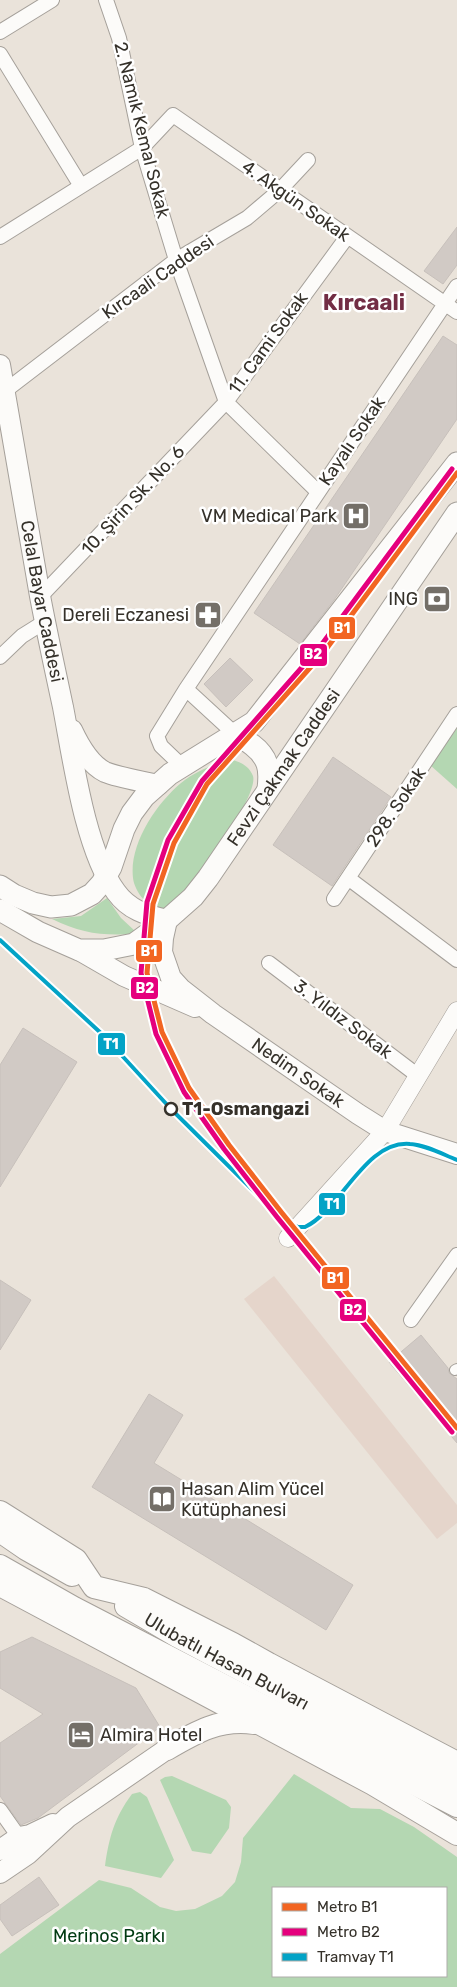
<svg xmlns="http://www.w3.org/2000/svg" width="457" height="1987" viewBox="0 0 457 1987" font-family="Rubik,sans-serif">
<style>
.commercial{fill:#e5d5cb}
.green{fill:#b4d7b2;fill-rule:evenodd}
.building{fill:#d1cac5;stroke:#c7c0bb}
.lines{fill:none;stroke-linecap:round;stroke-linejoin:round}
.pedestrian-casing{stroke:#a5a09a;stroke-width:12}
.minor-casing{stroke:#a5a09a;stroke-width:16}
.tertiary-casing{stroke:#a5a09a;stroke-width:19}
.secondary-casing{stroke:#a5a09a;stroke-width:22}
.primary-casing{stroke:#a5a09a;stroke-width:23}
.trunk-casing{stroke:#a5a09a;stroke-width:24}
.pedestrian{stroke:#fcfbf9;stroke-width:10}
.minor{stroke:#fcfbf9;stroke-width:14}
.tertiary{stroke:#fcfbf9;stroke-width:18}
.secondary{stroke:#fcfbf9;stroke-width:20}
.primary{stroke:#fcfbf9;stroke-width:21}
.trunk{stroke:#fcfbf9;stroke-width:22}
.tram-1-casing{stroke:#fff;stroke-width:8}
.tram-1{stroke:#03a3c6;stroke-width:4}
.metro-1-casing{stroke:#fff;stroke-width:9}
.metro-2-casing{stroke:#fff;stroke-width:9}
.metro-1{stroke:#f26522;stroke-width:5}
.metro-2{stroke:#e5007d;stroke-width:5}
.stop-dot{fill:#fff;stroke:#35312a;stroke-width:2.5}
.labels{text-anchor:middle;stroke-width:5;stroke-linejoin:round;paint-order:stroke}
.street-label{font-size:18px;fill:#35312a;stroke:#fff}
.poi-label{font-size:18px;fill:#35312a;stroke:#fff;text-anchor:end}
.stop-label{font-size:18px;font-weight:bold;fill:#35312a;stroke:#fff;text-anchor:start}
.park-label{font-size:18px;fill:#003a12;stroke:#fff}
.district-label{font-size:22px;font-weight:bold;fill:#722d44;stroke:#fff}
.line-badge{stroke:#fff;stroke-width:2}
.badge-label{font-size:14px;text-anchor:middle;font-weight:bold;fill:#fff}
</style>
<rect width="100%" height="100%" fill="#eae3da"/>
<path class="commercial" d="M 274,1276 L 457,1505 L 457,1523 L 437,1539 L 244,1299 Z"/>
<path class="green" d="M 457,728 L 457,789 L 430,765 Z
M 229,759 C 238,761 249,765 253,776 C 259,796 196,881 181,899 C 178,901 176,906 173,907 C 155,917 135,895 133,878 C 129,844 156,804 181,783 C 194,772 213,765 229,759 Z
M 107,898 L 121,918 L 135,931 L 133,934 C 101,936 81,933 52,919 L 81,916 Z
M 294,1774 L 351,1808 L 380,1809 L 414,1827 L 457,1857 L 457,1987 L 0,1987 L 0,1954 L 99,1880 L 131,1888 L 160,1907 L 176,1911 L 195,1909 L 222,1896 L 235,1882 L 241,1862 L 243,1838 ZM 273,1888 L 446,1888 L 446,1976 L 273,1976 Z
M 172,1776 L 226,1800 L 231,1807 L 229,1828 L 211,1854 L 192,1851 L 160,1780 L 165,1777 Z
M 140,1792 L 147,1797 L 174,1860 L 161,1878 L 105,1866 C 109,1838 114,1818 132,1794 Z"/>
<path class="building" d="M 457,227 L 457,265 L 443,284 L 424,271 Z
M 443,336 L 457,345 L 457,419 L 334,600 L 300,644 L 254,613 Z
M 230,658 L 253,680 L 226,707 L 204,684 Z
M 333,757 L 391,797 L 332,886 L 273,845 Z
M 23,1028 L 77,1062 L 0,1187 L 0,1065 Z
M 0,1280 L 31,1300 L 0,1350 Z
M 421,1335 L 448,1368 L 449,1373 L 457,1379 L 457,1443 L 389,1362 Z
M 149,1394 L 183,1415 L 154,1463 L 353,1585 L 326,1630 L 92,1487 Z
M 32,1637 L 136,1688 L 160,1727 L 38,1818 L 21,1825 L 0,1796 L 0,1743 L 43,1714 L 0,1688 L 0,1652 Z
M 39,1877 L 59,1905 L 12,1936 L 0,1919 L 0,1905 Z"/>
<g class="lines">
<g class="pedestrian-casing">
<path id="pedestrian" d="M 455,1370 L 457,1369"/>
</g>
<g class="minor-casing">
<path id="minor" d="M 106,0 L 119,38 L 142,148 L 176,260 L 226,402 L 318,492
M 0,32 L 52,0
M 0,54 L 81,186
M 0,237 L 142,148 L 173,115 L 457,312
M 5,391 L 176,260 L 247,218 L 280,190 L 308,160
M 40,597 L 226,402 L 347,237
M 0,657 L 22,636 L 46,621
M 236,735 L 186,689 L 457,286
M 183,767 L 161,746 L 157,736 L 186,689
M 348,878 L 457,960
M 334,899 L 457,714
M 269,963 L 417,1075
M 411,1320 L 457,1255
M 0,1810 L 19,1837"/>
</g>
<g class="tertiary-casing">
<path id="tertiary" d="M 288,1238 L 385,1131 L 457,1011"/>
</g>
<g class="secondary-casing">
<g id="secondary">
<path id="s1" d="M 0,365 C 14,442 26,519 40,596 C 47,633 55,670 63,707 C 73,759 85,850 116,892 C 129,910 146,915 167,920 L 163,938 L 162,952 L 171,978 L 181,989 L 213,1014 L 358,1114 L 385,1131 L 457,1154"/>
<path d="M 72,730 C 79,745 89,764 105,772 C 120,778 142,781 158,785"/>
<path d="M 79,950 L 124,976 L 195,1007"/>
<path d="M 0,1850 L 19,1837 L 30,1835 L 53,1824"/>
<path d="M 0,1873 L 28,1854 L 68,1817 L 167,1749"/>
</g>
</g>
<g class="primary-casing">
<g id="primary">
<path d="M 231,738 C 245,736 262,750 267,764 C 270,772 269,780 268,789"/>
<path d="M 0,886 L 14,895 L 33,903 L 51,907 L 71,905 L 92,894 L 102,883 L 111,867 L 124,829 L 132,813 L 144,797 L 170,774 L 254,722 L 457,463"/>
<path id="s2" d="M 0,910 L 38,932 L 79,950 L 104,950 L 134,944 L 167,920 L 193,897 L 208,878 L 457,513"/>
</g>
</g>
<g class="trunk-casing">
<g id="trunk">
<path d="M 0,1512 L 76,1560 L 94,1587 L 144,1599 L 233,1644 L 269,1664 L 457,1763"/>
<path d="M 0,1531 L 26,1549 L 72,1575"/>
<path d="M 0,1566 L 74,1608 L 457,1806"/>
<path d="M 0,1585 L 373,1784 L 457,1834"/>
<path id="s3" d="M 126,1606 L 177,1636 L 457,1784"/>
<path d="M 167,1749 C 196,1732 220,1718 254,1723"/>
</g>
</g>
<use href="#pedestrian" class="pedestrian"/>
<use href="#minor" class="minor"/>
<use href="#tertiary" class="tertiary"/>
<use href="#secondary" class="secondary"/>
<use href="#primary" class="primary"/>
<use href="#trunk" class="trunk"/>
<g class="tram-1-casing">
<path id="tram-1" d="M 0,940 L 103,1035 L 171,1109 L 282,1219 L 298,1227 L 305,1227 C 341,1210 365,1140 410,1144 C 426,1145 442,1154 457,1160"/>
</g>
<use href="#tram-1" class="tram-1"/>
<g class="metro-1-casing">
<path id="metro-1" d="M 457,473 L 324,652 L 207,784 L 174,843 L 153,904 L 147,973 L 162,1032 L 189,1088 L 229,1145 L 282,1213 L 457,1428"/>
</g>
<g class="metro-2-casing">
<path id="metro-2" d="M 452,469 L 319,648 L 202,781 L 168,840 L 147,902 L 141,973 L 156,1034 L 184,1092 L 224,1149 L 277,1217 L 452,1432"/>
</g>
<use href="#metro-1" class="metro-1"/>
<use href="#metro-2" class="metro-2"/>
</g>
<defs>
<g id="hospital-square" transform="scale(1.4375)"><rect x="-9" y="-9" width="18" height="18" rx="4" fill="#746f68" stroke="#fff"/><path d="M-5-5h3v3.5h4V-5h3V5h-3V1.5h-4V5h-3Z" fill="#fff"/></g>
<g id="bank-square" transform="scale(1.4375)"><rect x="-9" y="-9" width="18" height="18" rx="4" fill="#746f68" stroke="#fff"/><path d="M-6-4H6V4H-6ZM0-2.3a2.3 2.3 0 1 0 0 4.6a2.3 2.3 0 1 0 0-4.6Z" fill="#fff"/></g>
<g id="pharmacy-square" transform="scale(1.4375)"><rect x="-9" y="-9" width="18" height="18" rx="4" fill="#746f68" stroke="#fff"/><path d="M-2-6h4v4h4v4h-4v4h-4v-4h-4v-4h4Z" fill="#fff"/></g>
<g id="library-square" transform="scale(1.4375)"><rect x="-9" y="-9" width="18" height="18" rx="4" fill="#746f68" stroke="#fff"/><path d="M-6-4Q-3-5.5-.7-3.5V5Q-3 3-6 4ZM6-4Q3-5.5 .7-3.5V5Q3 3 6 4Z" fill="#fff"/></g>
<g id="hotel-square" transform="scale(1.4375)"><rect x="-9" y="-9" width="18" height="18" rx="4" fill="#746f68" stroke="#fff"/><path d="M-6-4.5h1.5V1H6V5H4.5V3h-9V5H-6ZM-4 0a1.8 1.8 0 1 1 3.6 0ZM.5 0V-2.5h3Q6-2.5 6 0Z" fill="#fff"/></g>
</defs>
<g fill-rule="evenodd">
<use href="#hospital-square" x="356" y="516"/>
<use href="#bank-square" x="437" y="599"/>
<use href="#pharmacy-square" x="208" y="615"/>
<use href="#library-square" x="162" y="1499"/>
<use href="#hotel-square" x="81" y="1735"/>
</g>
<circle class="stop-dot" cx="171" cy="1109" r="6"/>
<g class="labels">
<g class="street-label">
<text transform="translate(142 130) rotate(76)" y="6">2. Namık Kemal Sokak</text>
<text transform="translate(296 201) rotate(35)" y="6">4. Akgün Sokak</text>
<text transform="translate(158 277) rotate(-35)" y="6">Kırcaali Caddesi</text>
<text transform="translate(268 343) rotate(-54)" y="6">11. Cami Sokak</text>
<text transform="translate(352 441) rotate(-56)" y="6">Kayalı Sokak</text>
<text transform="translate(133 500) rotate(-47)" y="6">10. Şirin Sk. No. 6</text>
<text dy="6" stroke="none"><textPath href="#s1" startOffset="240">Celal Bayar Caddesi</textPath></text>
<text dy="6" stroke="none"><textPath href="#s2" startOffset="378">Fevzi Çakmak Caddesi</textPath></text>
<text transform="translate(396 807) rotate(-56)" y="6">298. Sokak</text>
<text transform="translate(343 1019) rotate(37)" y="6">3. Yıldız Sokak</text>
<text dy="6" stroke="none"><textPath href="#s1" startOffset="820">Nedim Sokak</textPath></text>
<text dy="6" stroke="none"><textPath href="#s3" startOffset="115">Ulubatlı Hasan Bulvarı</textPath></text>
</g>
<g class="poi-label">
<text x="337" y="522">VM Medical Park</text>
<text x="418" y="605">ING</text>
<text x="189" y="621">Dereli Eczanesi</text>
<text x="181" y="1495" text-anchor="start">Hasan Alim Yücel<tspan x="181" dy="21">Kütüphanesi</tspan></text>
<text x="100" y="1741" text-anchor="start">Almira Hotel</text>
</g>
<g class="stop-label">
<text x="182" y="1115">T1-Osmangazi</text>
</g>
<g class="park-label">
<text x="109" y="1942">Merinos Parkı</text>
</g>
<g class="district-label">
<text x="364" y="310">Kırcaali</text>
</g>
</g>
<g class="line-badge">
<rect x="328" y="616" width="28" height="24" rx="5" fill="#f26522"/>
<rect x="299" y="643" width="29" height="24" rx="5" fill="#e5007d"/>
<rect x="135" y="939" width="28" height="24" rx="5" fill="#f26522"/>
<rect x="130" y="976" width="29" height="24" rx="5" fill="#e5007d"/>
<rect x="97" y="1032" width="29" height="24" rx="5" fill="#03a3c6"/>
<rect x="318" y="1192" width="28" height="24" rx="5" fill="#03a3c6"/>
<rect x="321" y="1266" width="29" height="24" rx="5" fill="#f26522"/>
<rect x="339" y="1298" width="28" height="24" rx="5" fill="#e5007d"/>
</g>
<g class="badge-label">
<text x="342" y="633">B1</text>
<text x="313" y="659">B2</text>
<text x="149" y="956">B1</text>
<text x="145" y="993">B2</text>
<text x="111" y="1049">T1</text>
<text x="332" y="1209">T1</text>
<text x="335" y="1283">B1</text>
<text x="353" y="1315">B2</text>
</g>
<rect x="272" y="1887" width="175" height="90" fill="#ffffff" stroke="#aeadaa"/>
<rect x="282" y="1903" width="25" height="8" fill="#f26522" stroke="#aeadaa"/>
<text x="317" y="1912" font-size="15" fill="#35312a">Metro B1</text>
<rect x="282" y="1928" width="25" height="8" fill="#e5007d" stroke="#aeadaa"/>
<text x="317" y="1937" font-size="15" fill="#35312a">Metro B2</text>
<rect x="282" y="1953" width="25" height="8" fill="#03a3c6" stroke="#aeadaa"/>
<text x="317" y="1962" font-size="15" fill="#35312a">Tramvay T1</text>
</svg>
